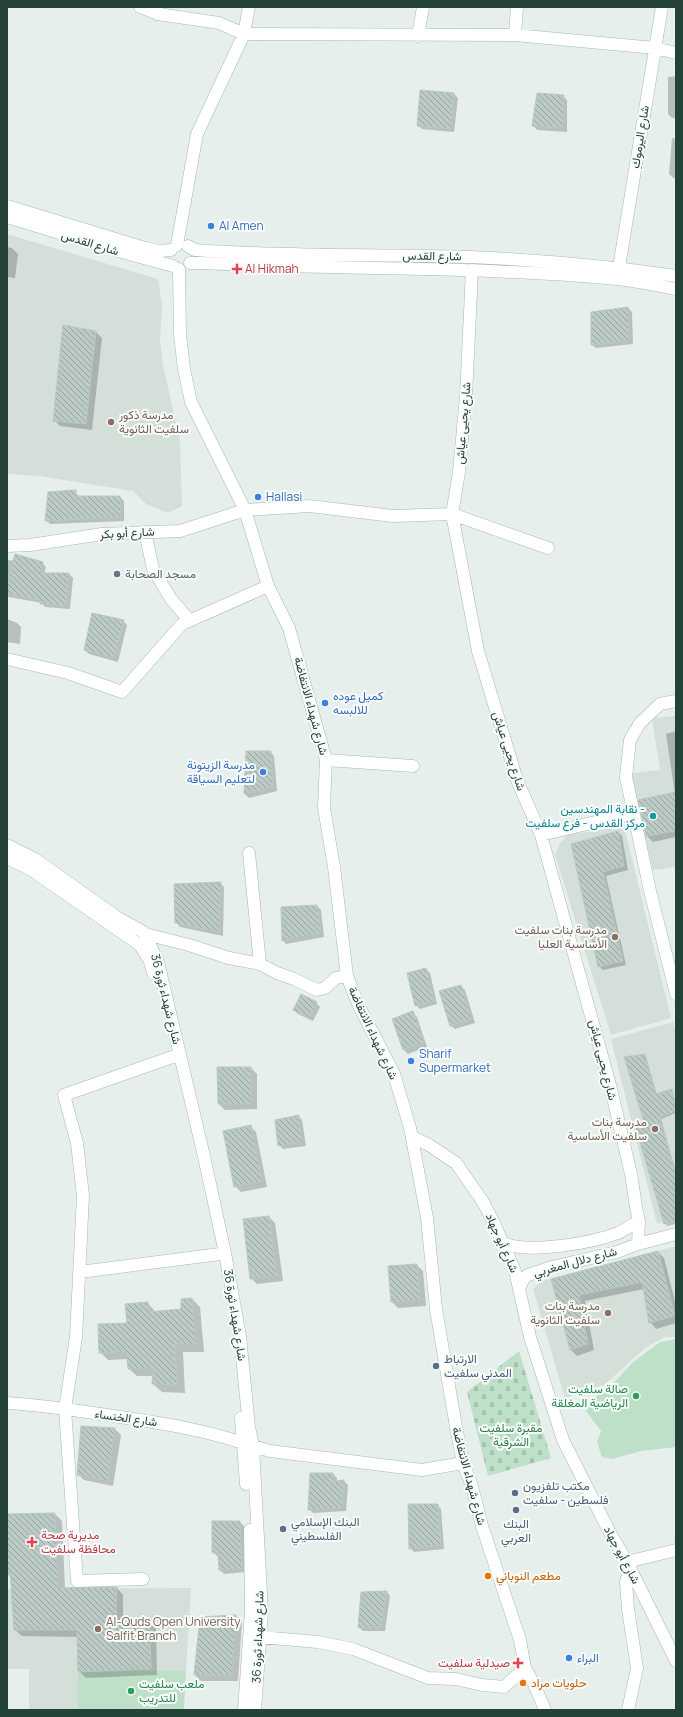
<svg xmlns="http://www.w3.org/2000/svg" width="683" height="1717" viewBox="0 0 683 1717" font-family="Manrope,Vazirmatn,sans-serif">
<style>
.built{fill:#d4dfda}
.cemetery{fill:url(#cemetery-stones)}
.park{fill:#bfe0c8}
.shadow{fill:#0003}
.building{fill:url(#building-back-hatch);stroke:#b8c9c2}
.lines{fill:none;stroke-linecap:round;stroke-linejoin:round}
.minor-casing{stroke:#a8b8b2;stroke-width:13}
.tertiary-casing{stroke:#a8b8b2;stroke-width:13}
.secondary-casing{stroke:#a4bbb3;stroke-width:13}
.minor{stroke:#fff;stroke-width:12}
.tertiary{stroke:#fff;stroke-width:12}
.secondary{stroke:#fff;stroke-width:12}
.shop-dot{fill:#3f7fe0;stroke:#f7fbf9;stroke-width:1.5}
.health-dot{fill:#e0444e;stroke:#f7fbf9;stroke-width:1.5}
.education-dot{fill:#8d6e63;stroke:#f7fbf9;stroke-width:1.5}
.worship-dot{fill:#6b7280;stroke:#f7fbf9;stroke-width:1.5}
.culture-dot{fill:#0f9aa8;stroke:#f7fbf9;stroke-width:1.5}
.service-dot{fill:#5c6f8a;stroke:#f7fbf9;stroke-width:1.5}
.leisure-dot{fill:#2e9e5b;stroke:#f7fbf9;stroke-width:1.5}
.food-dot{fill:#e8710a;stroke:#f7fbf9;stroke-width:1.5}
.labels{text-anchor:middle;stroke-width:4;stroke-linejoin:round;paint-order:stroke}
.street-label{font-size:12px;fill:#24423a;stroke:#f7fbf9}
.shop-label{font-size:12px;fill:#366cbe;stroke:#f7fbf9;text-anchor:start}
.health-label{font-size:12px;fill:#be3a42;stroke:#f7fbf9;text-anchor:start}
.education-label{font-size:12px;fill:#785e54;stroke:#f7fbf9;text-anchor:end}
.worship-label{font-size:12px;fill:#5b616d;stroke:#f7fbf9;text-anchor:start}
.culture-label{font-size:12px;fill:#0d838f;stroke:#f7fbf9;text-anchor:end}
.service-label{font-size:12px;fill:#4e5e75;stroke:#f7fbf9;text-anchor:start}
.leisure-label{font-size:12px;fill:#27864d;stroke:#f7fbf9;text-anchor:end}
.park-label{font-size:12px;fill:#2d7a4b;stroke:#f7fbf9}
.food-label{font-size:12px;fill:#c56008;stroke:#f7fbf9;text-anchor:start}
</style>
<defs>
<pattern id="cemetery-stones" width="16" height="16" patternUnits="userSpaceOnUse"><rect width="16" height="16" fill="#bfe0c8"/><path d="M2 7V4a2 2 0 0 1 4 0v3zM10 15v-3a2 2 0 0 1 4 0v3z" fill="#a4c1ad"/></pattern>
<pattern id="building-back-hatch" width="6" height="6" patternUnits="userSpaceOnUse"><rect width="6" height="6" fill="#bbcac4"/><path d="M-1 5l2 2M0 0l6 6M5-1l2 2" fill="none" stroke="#98a6a0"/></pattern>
</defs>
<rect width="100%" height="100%" fill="#e6efeb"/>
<path class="built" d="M 7,234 L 158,279 L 162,305 L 160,340 L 163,365 L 180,441 L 182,506 L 168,513 L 146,504 L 133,491 L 39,476 L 7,474 Z
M 676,716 L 676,867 L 653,870 L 645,836 L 668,832 L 660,795 L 638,800 L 628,786 L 633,773 L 660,770 L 652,718 Z
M 624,826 L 671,1018 L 611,1035 L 555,855 L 560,843 L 568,835 Z
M 673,1022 L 676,1034 L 676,1218 L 657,1224 L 611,1039 Z
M 676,1246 L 676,1337 L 665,1337 L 645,1348 L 604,1385 L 565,1398 L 533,1289 L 542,1281 Z
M 191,1588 L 186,1670 L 78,1672 L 78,1710 L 29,1710 L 29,1669 L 7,1669 L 7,1589 Z"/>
<path class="cemetery" d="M 519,1351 L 551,1458 L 488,1476 L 467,1392 Z"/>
<path class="park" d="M 676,1339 L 676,1447 L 641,1451 L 612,1459 L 602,1457 L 597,1442 L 601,1431 L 586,1411 L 598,1394 L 609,1388 L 632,1363 L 660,1342 Z
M 186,1670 L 184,1710 L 78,1710 L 78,1672 Z"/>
<path class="shadow" d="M 676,76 L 676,118 L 672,118 L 668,114 L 668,77 Z
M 454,94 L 458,98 L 454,132 L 422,129 L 418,125 Z
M 538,94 L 563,96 L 567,100 L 567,132 L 537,130 L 534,126 Z
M 672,138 L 676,139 L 676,178 L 673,178 L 669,174 Z
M 7,247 L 12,248 L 18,254 L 15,278 L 7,277 Z
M 628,308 L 632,312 L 633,344 L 596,348 L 592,345 Z
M 96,332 L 102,338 L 92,430 L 60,426 L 54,420 Z
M 75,491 L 79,497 L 120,497 L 124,501 L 124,521 L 50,524 L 46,520 Z
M 7,560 L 42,563 L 46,567 L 44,574 L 69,574 L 73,578 L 70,609 L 45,607 L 42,603 L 9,597 L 7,595 Z
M 7,619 L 17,623 L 21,627 L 20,644 L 7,642 Z
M 123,621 L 127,625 L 118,662 L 89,654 L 85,650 Z
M 676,731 L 676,837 L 653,842 L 647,836 L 675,794 L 666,734 Z
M 270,752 L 274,756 L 277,791 L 249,798 L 245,794 Z
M 618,832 L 622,836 L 628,870 L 606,876 L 626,965 L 603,970 L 599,966 L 573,845 Z
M 220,883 L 224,887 L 223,936 L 180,927 L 176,922 Z
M 317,906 L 321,910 L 324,937 L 286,944 L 283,940 Z
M 426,969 L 430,973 L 437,1004 L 420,1009 L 416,1005 Z
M 461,986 L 465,990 L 475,1023 L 455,1029 L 451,1026 Z
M 316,1003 L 320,1007 L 313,1021 L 298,1014 L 294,1010 Z
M 413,1013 L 417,1017 L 427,1047 L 408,1054 L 404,1050 L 393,1019 Z
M 645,1055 L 657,1095 L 672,1090 L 676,1105 L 676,1113 L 661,1119 L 676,1173 L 676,1224 L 667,1226 L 637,1126 L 645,1122 Z
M 251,1068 L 257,1074 L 257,1109 L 225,1110 L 219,1104 Z
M 298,1116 L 302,1120 L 306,1146 L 283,1149 L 279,1145 Z
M 250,1126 L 256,1132 L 267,1187 L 241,1192 L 235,1186 Z
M 269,1217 L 275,1223 L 283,1281 L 257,1284 L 251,1278 Z
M 658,1252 L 664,1258 L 676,1305 L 676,1323 L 656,1329 L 650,1322 L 644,1289 L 585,1301 L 594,1350 L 577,1356 L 571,1350 L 553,1280 Z
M 417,1265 L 423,1271 L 426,1306 L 398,1308 L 392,1302 Z
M 192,1299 L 200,1307 L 204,1352 L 183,1352 L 185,1393 L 162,1392 L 153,1384 L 154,1376 L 137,1376 L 128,1368 L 128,1359 L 108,1360 L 100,1352 L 148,1303 L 156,1313 L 182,1310 Z
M 115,1429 L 121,1435 L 113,1486 L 84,1480 L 78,1474 Z
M 333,1474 L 337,1478 L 337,1482 L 344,1481 L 348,1485 L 346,1511 L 313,1513 L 309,1509 Z
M 437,1505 L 441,1509 L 444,1549 L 414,1552 L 410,1548 Z
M 55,1514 L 62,1521 L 65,1589 L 117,1588 L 123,1595 L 123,1622 L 149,1622 L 156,1629 L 157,1675 L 86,1678 L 79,1671 L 78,1637 L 22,1636 L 15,1630 L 11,1578 L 7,1573 L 7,1515 Z
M 240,1522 L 244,1526 L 246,1572 L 224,1574 L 220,1570 L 219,1556 L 217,1556 L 213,1552 Z
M 387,1592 L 390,1596 L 385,1631 L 363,1631 L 359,1627 Z
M 236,1616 L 242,1622 L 238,1681 L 201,1681 L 195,1675 L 200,1618 Z"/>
<path class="building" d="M 420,90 L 454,93 L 451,129 L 417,126 Z
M 537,93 L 564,95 L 563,128 L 532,126 Z
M 628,307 L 629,341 L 591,345 L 591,312 Z
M 63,325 L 96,331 L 86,424 L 53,421 Z
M 76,490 L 76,496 L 120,496 L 121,517 L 45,521 L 48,492 Z
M 15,554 L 43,562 L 40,573 L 69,573 L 66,606 L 40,604 L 41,600 L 7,594 L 7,583 Z
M 92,613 L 124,620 L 114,658 L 84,650 Z
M 246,751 L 271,751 L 273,787 L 244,794 Z
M 676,792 L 676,831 L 646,836 L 638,800 Z
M 618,831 L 624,866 L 603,872 L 623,961 L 598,967 L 571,844 Z
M 221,882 L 219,932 L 175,923 L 174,884 Z
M 317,905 L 321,933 L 282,941 L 281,907 Z
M 426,968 L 434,1001 L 415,1006 L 407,973 Z
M 461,985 L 472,1019 L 450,1026 L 439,991 Z
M 301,994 L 317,1002 L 309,1018 L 293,1010 Z
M 413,1011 L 424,1043 L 403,1050 L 392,1019 Z
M 645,1054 L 656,1094 L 672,1089 L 676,1109 L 676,1111 L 660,1117 L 676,1175 L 676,1222 L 664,1224 L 635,1125 L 644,1122 L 624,1057 Z
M 217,1067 L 251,1067 L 251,1104 L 218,1104 Z
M 299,1115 L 302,1142 L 278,1146 L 275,1120 Z
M 251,1125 L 262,1181 L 234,1187 L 223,1131 Z
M 269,1216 L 277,1276 L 250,1279 L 243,1219 Z
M 658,1251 L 675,1316 L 649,1323 L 642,1282 L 579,1295 L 588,1344 L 570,1350 L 551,1279 Z
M 417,1264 L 420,1300 L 391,1302 L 388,1266 Z
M 192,1298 L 196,1344 L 175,1344 L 177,1385 L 152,1384 L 153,1368 L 128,1369 L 126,1351 L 99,1353 L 98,1324 L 127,1323 L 125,1304 L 148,1302 L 149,1312 L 181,1309 L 181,1299 Z
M 81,1426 L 115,1428 L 108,1481 L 77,1475 Z
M 310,1473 L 333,1473 L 334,1481 L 344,1480 L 342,1508 L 308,1510 Z
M 408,1504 L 438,1504 L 441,1545 L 409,1549 Z
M 55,1513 L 58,1588 L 117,1587 L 116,1621 L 150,1621 L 151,1669 L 78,1672 L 77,1630 L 14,1630 L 10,1571 L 7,1571 L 7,1514 Z
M 212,1521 L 240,1521 L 242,1569 L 219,1570 L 218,1552 L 212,1553 Z
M 387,1591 L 381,1627 L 358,1628 L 361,1592 Z
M 236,1615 L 232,1675 L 194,1675 L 200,1617 Z"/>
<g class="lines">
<g class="minor-casing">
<path id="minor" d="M 140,7 L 158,14 L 219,23 L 244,34 L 515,35 L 655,48 L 676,53
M 515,35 L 517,7
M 418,36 L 423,7
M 177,245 L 197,134 L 244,34 L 249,7
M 619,267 L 662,7
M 472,270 L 466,396 L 459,472 L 452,514 L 478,651 L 517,780 L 541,835 L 610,1085 L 631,1174 L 636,1207 L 639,1221 L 638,1244
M 145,532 L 153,569 L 171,599 L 190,621
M 7,546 L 30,545 L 102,534 L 180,531 L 245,510 L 309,506 L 393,516 L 452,514 L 548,548
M 7,659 L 68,673 L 122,692 L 182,624 L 268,586
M 676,701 L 660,704 L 640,723 L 630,740 L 626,777 L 650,891 L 676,994
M 326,760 L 413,766
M 541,835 L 633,813
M 7,845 L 35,859 L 118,918 L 142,931 L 145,934 L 158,962 L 203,1152 L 225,1253 L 240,1336 L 249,1427 L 253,1446 L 262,1612 L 255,1710
M 249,853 L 260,964
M 7,858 L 30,869 L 140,945 L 150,961 L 153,973
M 145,934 L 189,945 L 229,958 L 260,964 L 277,973 L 294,979 L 317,990 L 325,988 L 336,978 L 347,976
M 412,1137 L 429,1145 L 456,1163 L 483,1202 L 493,1221 L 515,1271 L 530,1337 L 563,1440 L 609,1531 L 627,1562 L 676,1661
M 503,1243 C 529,1254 592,1243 618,1233 C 625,1230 632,1225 639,1221
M 80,1272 L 220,1254
M 519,1288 L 524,1278 L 528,1275 L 552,1267 L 617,1252 L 638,1244 L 676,1234
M 7,1403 C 41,1405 74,1410 107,1415 C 153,1422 199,1428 243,1443
M 241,1418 L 246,1484
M 253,1446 L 270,1451 L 422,1470 L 463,1463
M 627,1562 L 676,1550
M 143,1579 L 77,1581 L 65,1409 L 76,1337 L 83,1196 L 77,1143 L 64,1095 L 175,1056
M 260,1637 L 318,1642 L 353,1649 L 428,1678 L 456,1679 L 482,1685 L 504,1687 L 525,1668
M 244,1710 L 251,1611 L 250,1530
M 628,1710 L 637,1668 L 628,1609 L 626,1582 L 630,1569"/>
</g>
<g class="tertiary-casing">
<path id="tertiary" d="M 157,7 L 158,14"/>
</g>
<g class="secondary-casing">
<path id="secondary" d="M 7,206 L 145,248 L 160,251 L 171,250
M 7,217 L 129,254 L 173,266
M 188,246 L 195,250 C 287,257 379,254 471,257 C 539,260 608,266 676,276
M 190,263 L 201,263 C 340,270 478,266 616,279 C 636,281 656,285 676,289
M 179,269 L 180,335 L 184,369 L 191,402 L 245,510 L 268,586 L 289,628 L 326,760 L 324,808 L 334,867 L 347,976 L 359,1006 L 394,1074 L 410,1128 L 427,1218 L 436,1309 L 456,1427 L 463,1463 L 472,1486 L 482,1526 L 520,1640 L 525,1668 L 534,1684 L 545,1710"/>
</g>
<use href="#minor" class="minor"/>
<use href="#tertiary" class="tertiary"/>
<use href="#secondary" class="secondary"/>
</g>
<g class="shop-dot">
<circle cx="211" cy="226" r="4"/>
<circle cx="258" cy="497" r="4"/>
<circle cx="325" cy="703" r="4"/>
<circle cx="263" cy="772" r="4"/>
<circle cx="411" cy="1061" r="4"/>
<circle cx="569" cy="1658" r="4"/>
</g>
<g class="health-dot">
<path d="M235 263h4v4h4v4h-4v4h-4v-4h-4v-4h4z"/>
<path d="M30 1536h4v4h4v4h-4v4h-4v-4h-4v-4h4z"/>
<path d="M516 1657h4v4h4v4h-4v4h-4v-4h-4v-4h4z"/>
</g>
<g class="education-dot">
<circle cx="111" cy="422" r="4"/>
<circle cx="615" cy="937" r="4"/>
<circle cx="655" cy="1129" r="4"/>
<circle cx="608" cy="1313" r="4"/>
<circle cx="98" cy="1629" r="4"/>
</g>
<circle class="worship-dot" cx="117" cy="574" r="4"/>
<circle class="culture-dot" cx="653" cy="816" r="4"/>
<g class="service-dot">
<circle cx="436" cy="1366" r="4"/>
<circle cx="515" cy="1493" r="4"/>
<circle cx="516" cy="1510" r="4"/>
<circle cx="283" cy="1529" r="4"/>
</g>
<g class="leisure-dot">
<circle cx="636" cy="1396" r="4"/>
<circle cx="131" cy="1691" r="4"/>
</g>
<g class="food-dot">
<circle cx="488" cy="1576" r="4"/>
<circle cx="523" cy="1683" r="4"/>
</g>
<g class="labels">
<g class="street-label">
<text transform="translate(640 137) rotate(-81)" y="4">ِشارع اليرموك</text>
<text transform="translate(90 243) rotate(17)" y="4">شارع القدس</text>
<text transform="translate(432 256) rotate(1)" y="4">شارع القدس</text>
<text transform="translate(463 423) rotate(-85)" y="4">شارع يحيى عياش</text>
<text transform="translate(127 533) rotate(-3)" y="4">شارع أبو بكر</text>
<text transform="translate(311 706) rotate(75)" y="4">شارع شهداء الانتفاضة</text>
<text transform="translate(509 751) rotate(72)" y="4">شارع يحيى عياش</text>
<text transform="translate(166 999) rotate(76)" y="4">شارع شهداء ثورة 36</text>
<text transform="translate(373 1033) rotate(65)" y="4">شارع شهداء الانتفاضة</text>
<text transform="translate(603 1060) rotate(76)" y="4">شارع يحيى عياش</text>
<text transform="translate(502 1243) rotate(66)" y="4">شارع أبو جهاد</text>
<text transform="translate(575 1262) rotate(-15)" y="4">شارع دلال المغربي</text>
<text transform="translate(235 1315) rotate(81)" y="4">شارع شهداء ثورة 36</text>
<text transform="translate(126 1418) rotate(8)" y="4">شارع الخنساء</text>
<text transform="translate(469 1476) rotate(75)" y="4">شارع شهداء الانتفاضة</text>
<text transform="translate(622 1555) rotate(62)" y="4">شارع أبو جهاد</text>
<text transform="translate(258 1637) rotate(-88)" y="4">شارع شهداء ثورة 36</text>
</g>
<g class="shop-label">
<text x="219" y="230">Al Amen</text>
<text x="266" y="501">Hallasi</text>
<text x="333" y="700">كميل عوده<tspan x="333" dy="14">للالبسه</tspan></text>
<text x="255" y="769" text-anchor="end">مدرسة الزيتونة<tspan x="255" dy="14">لتعليم السياقة</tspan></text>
<text x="419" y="1058">Sharif<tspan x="419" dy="14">Supermarket</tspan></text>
<text x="577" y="1662">البراء</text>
</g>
<g class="health-label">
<text x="245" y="273">Al Hikmah</text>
<text x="41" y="1539">مديرية صحة<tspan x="41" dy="14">محافظة سلفيت</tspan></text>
<text x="510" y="1667" text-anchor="end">صيدلية سلفيت</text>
</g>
<g class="education-label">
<text x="119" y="419" text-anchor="start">مدرسة ذكور<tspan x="119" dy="14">سلفيت الثانوية</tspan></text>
<text x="607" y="934">مدرسة بنات سلفيت<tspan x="607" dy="14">الأساسية العليا</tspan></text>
<text x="647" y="1126">مدرسة بنات<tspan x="647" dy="14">سلفيت الأساسية</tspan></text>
<text x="600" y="1310">مدرسة بنات<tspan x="600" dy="14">سلفيت الثانوية</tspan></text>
<text x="106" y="1626" text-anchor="start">Al-Quds Open University<tspan x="106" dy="14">Salfit Branch</tspan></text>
</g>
<g class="worship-label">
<text x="125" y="578">مسجد الصحابة</text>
</g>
<g class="culture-label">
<text x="645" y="813">نقابة المهندسين -<tspan x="645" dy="14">مركز القدس - فرع سلفيت</tspan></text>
</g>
<g class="service-label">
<text x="444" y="1363">الارتباط<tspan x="444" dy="14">المدني سلفيت</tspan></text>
<text x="523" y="1490">مكتب تلفزيون<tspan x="523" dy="14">فلسطين - سلفيت</tspan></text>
<text x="291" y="1526">البنك الإسلامي<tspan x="291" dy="14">الفلسطيني</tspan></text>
<text x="516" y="1528" text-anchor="middle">البنك<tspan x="516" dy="14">العربي</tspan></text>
</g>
<g class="leisure-label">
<text x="628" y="1393">صالة سلفيت<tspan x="628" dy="14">الرياضية المغلقة</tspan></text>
<text x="139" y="1688" text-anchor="start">ملعب سلفيت<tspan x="139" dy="14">للتدريب</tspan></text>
</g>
<g class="park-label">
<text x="511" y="1432">مقبرة سلفيت<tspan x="511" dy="14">الشرقية</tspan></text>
</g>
<g class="food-label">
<text x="496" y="1580">مطعم النوباني</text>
<text x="531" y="1687">حلويات مراد</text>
</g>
</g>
<rect width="683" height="1717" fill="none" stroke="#24423a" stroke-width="16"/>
</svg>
